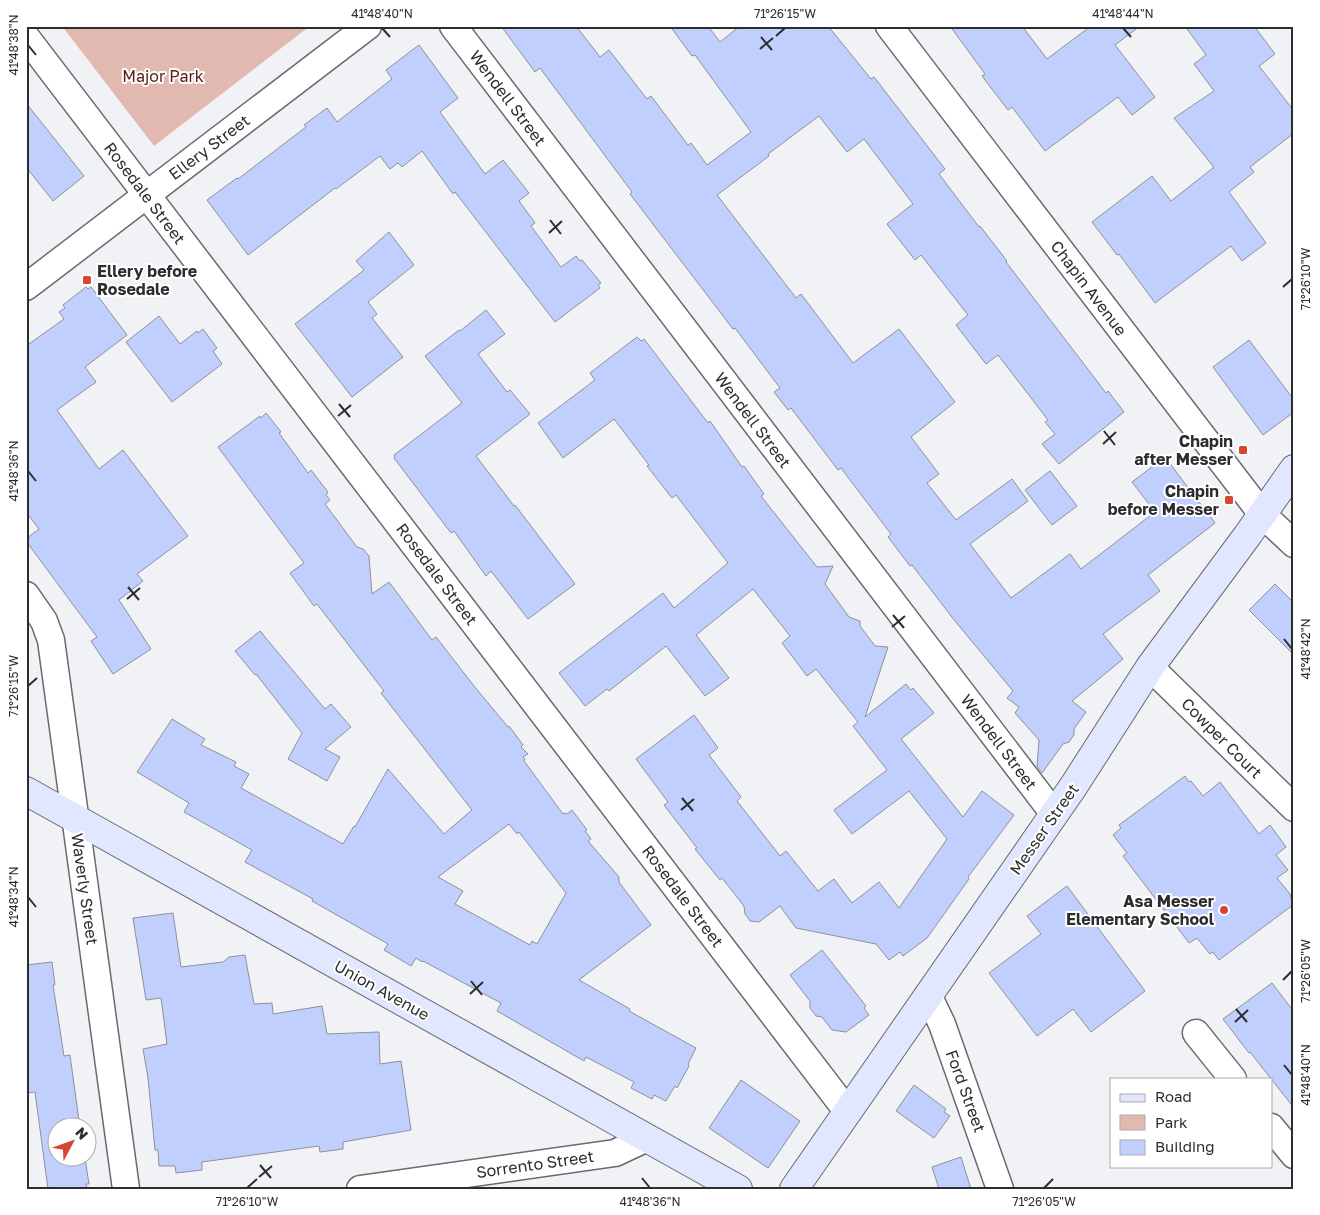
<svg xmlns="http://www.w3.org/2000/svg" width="1320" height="1215" viewBox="0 0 1320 1215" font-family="'Golos Text',sans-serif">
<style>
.green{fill:#e2b9b1}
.building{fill:#c0cffe;stroke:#909195;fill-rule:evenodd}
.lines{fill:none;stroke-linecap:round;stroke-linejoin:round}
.street-casing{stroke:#696a6e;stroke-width:29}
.secondary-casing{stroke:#696a6e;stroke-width:30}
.street{stroke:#fff;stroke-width:26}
.secondary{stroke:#e1e7fe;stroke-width:28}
.ticks{fill:none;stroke:#2c2d2e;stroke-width:2}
.poi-dot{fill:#d44733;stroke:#fff;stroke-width:2}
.labels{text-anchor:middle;stroke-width:4;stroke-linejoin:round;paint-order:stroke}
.park-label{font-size:16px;fill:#5c1a11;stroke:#fff}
.street-label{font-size:16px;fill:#2c2d2e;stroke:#fff}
.poi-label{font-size:16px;font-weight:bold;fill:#2c2d2e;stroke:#fff;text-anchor:end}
.neatline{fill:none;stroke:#2c2d2e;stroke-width:2}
.ticks-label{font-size:12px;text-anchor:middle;fill:#2c2d2e}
</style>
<rect width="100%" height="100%" fill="#f1f2f6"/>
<path class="green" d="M 62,26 L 310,26 L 154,146 Z"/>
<path class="building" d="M 501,26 L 576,26 L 600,57 L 609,50 L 647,99 L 651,96 L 688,145 L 691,143 L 707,165 L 751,132 L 695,55 L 692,56 L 670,26 L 708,26 L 720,42 L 740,26 L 828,26 L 871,79 L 874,77 L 945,169 L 939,174 L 979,227 L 980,226 L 1007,261 L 1006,262 L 1106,393 L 1108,391 L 1124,412 L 1059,464 L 1042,444 L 1055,434 L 1045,422 L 1048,420 L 998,355 L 986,364 L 956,325 L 968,315 L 921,255 L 915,260 L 887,224 L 913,204 L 864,139 L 847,152 L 819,116 L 768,154 L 769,156 L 717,195 L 796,298 L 801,294 L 853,363 L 899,329 L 955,402 L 911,437 L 939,474 L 927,483 L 956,520 L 1012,479 L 1028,501 L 970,544 L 1011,598 L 1070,554 L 1081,569 L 1155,512 L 1132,482 L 1165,457 L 1215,523 L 1148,575 L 1160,591 L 1103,634 L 1123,659 L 1072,701 L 1086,712 L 1074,729 L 1074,735 L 1069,742 L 1063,744 L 1042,773 L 1037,766 L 1039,740 L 1015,713 L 1019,707 L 1007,698 L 1013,691 L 955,621 L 912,565 L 910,566 L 888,537 L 891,534 L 841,468 L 838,470 L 791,408 L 788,410 L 774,392 L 780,388 L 735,328 L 733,329 L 630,194 L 632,192 L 540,68 L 535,72 Z
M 950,26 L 1022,26 L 1047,59 L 1091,26 L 1140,26 L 1115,45 L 1155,97 L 1132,115 L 1118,97 L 1045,151 L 1012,107 L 1008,110 L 982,76 L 985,74 Z
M 1185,26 L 1254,26 L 1275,54 L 1259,66 L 1294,111 L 1294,133 L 1250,167 L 1254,172 L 1229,192 L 1266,243 L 1242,261 L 1231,246 L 1155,303 L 1119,254 L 1117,255 L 1092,222 L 1152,176 L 1171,201 L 1213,168 L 1213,166 L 1174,118 L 1214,91 L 1194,64 L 1206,55 Z
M 419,45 L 458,98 L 440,112 L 485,174 L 503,160 L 529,193 L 519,201 L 535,223 L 531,226 L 561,267 L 576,256 L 580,261 L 582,260 L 601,283 L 598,285 L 600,288 L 555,322 L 455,192 L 453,194 L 422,151 L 402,167 L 398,163 L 390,169 L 380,156 L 336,189 L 335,188 L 248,255 L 207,200 L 237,178 L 238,179 L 306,127 L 304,125 L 327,108 L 337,122 L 392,79 L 386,70 Z
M 26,103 L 84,176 L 53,201 L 26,167 Z
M 389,232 L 414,265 L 368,302 L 377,314 L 372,318 L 403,357 L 352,397 L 295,324 L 364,270 L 356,261 Z
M 86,287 L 88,289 L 91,287 L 127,335 L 85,367 L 96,382 L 57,410 L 99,469 L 123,450 L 188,536 L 137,574 L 143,581 L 119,600 L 151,649 L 113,674 L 91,641 L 97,637 L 26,541 L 26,539 L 39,529 L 26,512 L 26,346 L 64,319 L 59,312 L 65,308 L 63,305 Z
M 486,310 L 505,334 L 478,354 L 507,392 L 510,390 L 530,414 L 476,456 L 514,506 L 515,505 L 575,584 L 528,619 L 491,571 L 486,576 L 454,531 L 451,533 L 394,458 L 395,457 L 394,455 L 462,403 L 425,356 L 459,330 L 460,331 Z
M 159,316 L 180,344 L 197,331 L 198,333 L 203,329 L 217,348 L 213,351 L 222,364 L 172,402 L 126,342 Z
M 637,337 L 641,341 L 644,339 L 708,423 L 710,421 L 742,467 L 744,466 L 764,494 L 761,496 L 817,567 L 833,566 L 825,584 L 849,617 L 860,621 L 860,626 L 875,646 L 888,647 L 865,717 L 906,684 L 911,690 L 913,688 L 934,713 L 901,739 L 963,817 L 982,791 L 1014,815 L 968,877 L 969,879 L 927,938 L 903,956 L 900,952 L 889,960 L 876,944 L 796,928 L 780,906 L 759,922 L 750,921 L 745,914 L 744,906 L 722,878 L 720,880 L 695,849 L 697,848 L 664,805 L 668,802 L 636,759 L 694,715 L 718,748 L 709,755 L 741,797 L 737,801 L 780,856 L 786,851 L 818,891 L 834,879 L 852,903 L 879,882 L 899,908 L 947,839 L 909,791 L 852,834 L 834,810 L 887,770 L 853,726 L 858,722 L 816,669 L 807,676 L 782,643 L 790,636 L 753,589 L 696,635 L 729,678 L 705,696 L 666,646 L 609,691 L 607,689 L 585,706 L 559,673 L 663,593 L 674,608 L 728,563 L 676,495 L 672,498 L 647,466 L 649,465 L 614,419 L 563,458 L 538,423 L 595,380 L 590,373 Z
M 1249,340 L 1294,400 L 1294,412 L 1263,435 L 1213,367 Z
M 266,413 L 281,432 L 279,433 L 308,473 L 311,470 L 328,492 L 326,495 L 330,500 L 325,504 L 357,547 L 363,549 L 369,556 L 372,594 L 389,582 L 432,640 L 436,637 L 474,686 L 508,727 L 509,726 L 523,745 L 521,747 L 528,754 L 523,757 L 525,759 L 524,761 L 563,814 L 565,813 L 567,814 L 572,810 L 587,830 L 585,831 L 591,839 L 588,841 L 619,877 L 619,882 L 651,925 L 579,980 L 630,1009 L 629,1011 L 696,1048 L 688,1064 L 689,1066 L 677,1088 L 675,1086 L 666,1101 L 654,1095 L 652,1099 L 631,1088 L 634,1082 L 586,1057 L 584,1061 L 497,1011 L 501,1003 L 423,961 L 422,962 L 416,958 L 411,966 L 384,950 L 388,944 L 312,901 L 313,899 L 245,862 L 252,850 L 184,812 L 189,803 L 137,772 L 172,719 L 205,739 L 201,745 L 236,762 L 234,766 L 249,774 L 241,788 L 343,844 L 354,826 L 355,827 L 388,769 L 444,834 L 472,810 L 381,693 L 384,691 L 317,604 L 314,606 L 290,573 L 304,563 L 218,447 L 260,416 L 261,418 ZM 509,824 L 517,834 L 519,832 L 566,893 L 537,944 L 532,941 L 530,945 L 455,904 L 463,891 L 438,877 Z
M 1050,471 L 1077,506 L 1052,525 L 1025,490 Z
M 1275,584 L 1294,603 L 1294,655 L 1249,610 Z
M 260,631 L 325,709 L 331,704 L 351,727 L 325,749 L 340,757 L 327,781 L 288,759 L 302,733 L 256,674 L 255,675 L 235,651 Z
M 1185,776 L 1189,782 L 1191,781 L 1203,796 L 1220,782 L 1259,834 L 1270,825 L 1286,847 L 1276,855 L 1288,870 L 1277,878 L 1290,894 L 1293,905 L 1219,960 L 1213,952 L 1210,954 L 1197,938 L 1189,943 L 1123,856 L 1127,853 L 1113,835 L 1121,828 L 1119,825 Z
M 1067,886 L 1145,991 L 1091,1032 L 1073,1009 L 1037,1036 L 989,973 L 1041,934 L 1027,916 Z
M 173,913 L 181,967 L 223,962 L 229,957 L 245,955 L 254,1004 L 272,1003 L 273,1014 L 322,1006 L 327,1034 L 379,1032 L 380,1064 L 401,1061 L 411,1130 L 343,1142 L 343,1149 L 320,1152 L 319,1146 L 202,1162 L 202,1170 L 176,1173 L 175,1166 L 159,1166 L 158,1150 L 155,1150 L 148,1078 L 143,1049 L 167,1044 L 161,998 L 146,1000 L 133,918 Z
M 822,950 L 866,1006 L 864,1008 L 869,1015 L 846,1032 L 832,1030 L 822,1017 L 816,1016 L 810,1008 L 810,1001 L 790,975 Z
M 52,962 L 55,985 L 53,985 L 64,1056 L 70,1055 L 80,1128 L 58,1128 L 58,1158 L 85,1158 L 89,1184 L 86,1184 L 87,1189 L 48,1189 L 35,1092 L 26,1093 L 26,965 Z
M 1272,983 L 1294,1012 L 1294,1108 L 1250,1052 L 1249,1053 L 1223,1019 Z
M 741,1080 L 800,1121 L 768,1168 L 709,1128 Z
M 914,1085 L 946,1109 L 944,1112 L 950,1116 L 934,1138 L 896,1111 Z
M 961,1157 L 971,1189 L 939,1189 L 932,1167 Z"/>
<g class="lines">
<g class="street-casing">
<path id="street" d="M 453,26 L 1054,814
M 889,26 L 1262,514 L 1294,544
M 26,37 L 847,1111
M 26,287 L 368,26
M 26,595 L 44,621 L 51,640 L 126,1189
M 1150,667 L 1294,808
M 928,995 L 942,1024 L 1000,1189
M 1196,1033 L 1233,1079
M 1271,1127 L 1294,1155
M 360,1189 L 615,1153 L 647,1138"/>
</g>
<g class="secondary-casing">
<path id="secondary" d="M 26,791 L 738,1189
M 794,1189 L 1073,787 L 1150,667 L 1247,536 L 1294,469"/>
</g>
<use href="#street" class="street"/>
<use href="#secondary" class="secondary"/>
</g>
<path class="ticks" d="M 382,28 L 390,37M 1123,28 L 1131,37M 776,36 L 785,28M 761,37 L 772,50M 28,45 L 36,55M 760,49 L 773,38M 550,220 L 561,234M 549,233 L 562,221M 1283,287 L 1292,279M 339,404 L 350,417M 338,416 L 351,405M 1104,431 L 1115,445M 1103,444 L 1116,432M 28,471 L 36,481M 128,587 L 139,600M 127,599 L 140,588M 893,615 L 904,628M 892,627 L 905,616M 1284,639 L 1292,649M 28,686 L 37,678M 682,798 L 693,811M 681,810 L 694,799M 28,897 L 36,907M 1283,980 L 1292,971M 471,981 L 482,995M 470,994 L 483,982M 1236,1009 L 1247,1022M 1235,1022 L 1248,1010M 1284,1065 L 1292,1075M 260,1165 L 271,1178M 259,1177 L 272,1166M 642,1178 L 650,1188M 247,1188 L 257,1179M 1044,1188 L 1053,1179"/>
<g class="poi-dot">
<rect x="82" y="275" width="10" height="10" rx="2.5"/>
<rect x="1238" y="445" width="10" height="10" rx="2.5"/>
<rect x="1224" y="495" width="10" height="10" rx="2.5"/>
<circle cx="1224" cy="910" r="5"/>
</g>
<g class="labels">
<g class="park-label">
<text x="163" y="82">Major Park</text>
</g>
<g class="street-label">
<text transform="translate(508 98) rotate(53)" y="6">Wendell Street</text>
<text transform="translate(209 147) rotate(-37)" y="6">Ellery Street</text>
<text transform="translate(145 193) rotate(53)" y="6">Rosedale Street</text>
<text transform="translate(1089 288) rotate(53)" y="6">Chapin Avenue</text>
<text transform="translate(753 420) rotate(53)" y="6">Wendell Street</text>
<text transform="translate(437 574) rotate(53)" y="6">Rosedale Street</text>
<text transform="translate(1222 738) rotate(45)" y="6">Cowper Court</text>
<text transform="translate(999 742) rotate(53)" y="6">Wendell Street</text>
<text transform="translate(1044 829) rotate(-55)" y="6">Messer Street</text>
<text transform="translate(85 889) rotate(82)" y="6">Waverly Street</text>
<text transform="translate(683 896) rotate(53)" y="6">Rosedale Street</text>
<text transform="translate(382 990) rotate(29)" y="6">Union Avenue</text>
<text transform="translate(966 1091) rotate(70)" y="6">Ford Street</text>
<text transform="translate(535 1164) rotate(-8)" y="6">Sorrento Street</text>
</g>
<g class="poi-label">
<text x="97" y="277" text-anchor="start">Ellery before<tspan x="97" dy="18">Rosedale</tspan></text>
<text x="1233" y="447">Chapin<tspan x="1233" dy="18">after Messer</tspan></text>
<text x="1219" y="497">Chapin<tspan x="1219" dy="18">before Messer</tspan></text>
<text x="1214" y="907">Asa Messer<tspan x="1214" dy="18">Elementary School</tspan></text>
</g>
</g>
<rect width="1320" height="1215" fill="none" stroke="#ffffff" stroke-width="55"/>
<rect x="1110" y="1078" width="162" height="90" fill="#ffffff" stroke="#ababab"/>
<rect x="1120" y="1094" width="25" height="8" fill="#e1e7fe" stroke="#ababab"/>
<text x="1155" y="1102" font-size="15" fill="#2c2d2e">Road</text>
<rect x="1120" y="1115" width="25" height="15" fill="#e2b9b1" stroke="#ababab"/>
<text x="1155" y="1128" font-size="15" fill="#2c2d2e">Park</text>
<rect x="1120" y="1140" width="25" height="15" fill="#c0cffe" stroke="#ababab"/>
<text x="1155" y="1152" font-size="15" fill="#2c2d2e">Building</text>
<g transform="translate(72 1142) rotate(49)"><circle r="24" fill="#ffffff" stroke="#ababab"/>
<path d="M0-4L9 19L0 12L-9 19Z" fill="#d44733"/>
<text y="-8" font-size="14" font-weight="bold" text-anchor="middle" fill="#2c2d2e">N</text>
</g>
<rect x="28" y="28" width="1264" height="1160" class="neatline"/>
<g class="ticks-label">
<text x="382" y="18">41°48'40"N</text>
<text x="785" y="18">71°26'15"W</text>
<text x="1123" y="18">41°48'44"N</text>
<text transform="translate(14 45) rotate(-90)" y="4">41°48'38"N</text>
<text transform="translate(1306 279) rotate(-90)" y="4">71°26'10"W</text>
<text transform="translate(14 471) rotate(-90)" y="4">41°48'36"N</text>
<text transform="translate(1306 649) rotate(-90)" y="4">41°48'42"N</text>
<text transform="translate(14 686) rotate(-90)" y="4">71°26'15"W</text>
<text transform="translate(14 897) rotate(-90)" y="4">41°48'34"N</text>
<text transform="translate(1306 971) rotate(-90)" y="4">71°26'05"W</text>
<text transform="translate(1306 1075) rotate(-90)" y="4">41°48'40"N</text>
<text x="247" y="1206">71°26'10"W</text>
<text x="650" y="1206">41°48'36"N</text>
<text x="1044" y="1206">71°26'05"W</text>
</g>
</svg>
